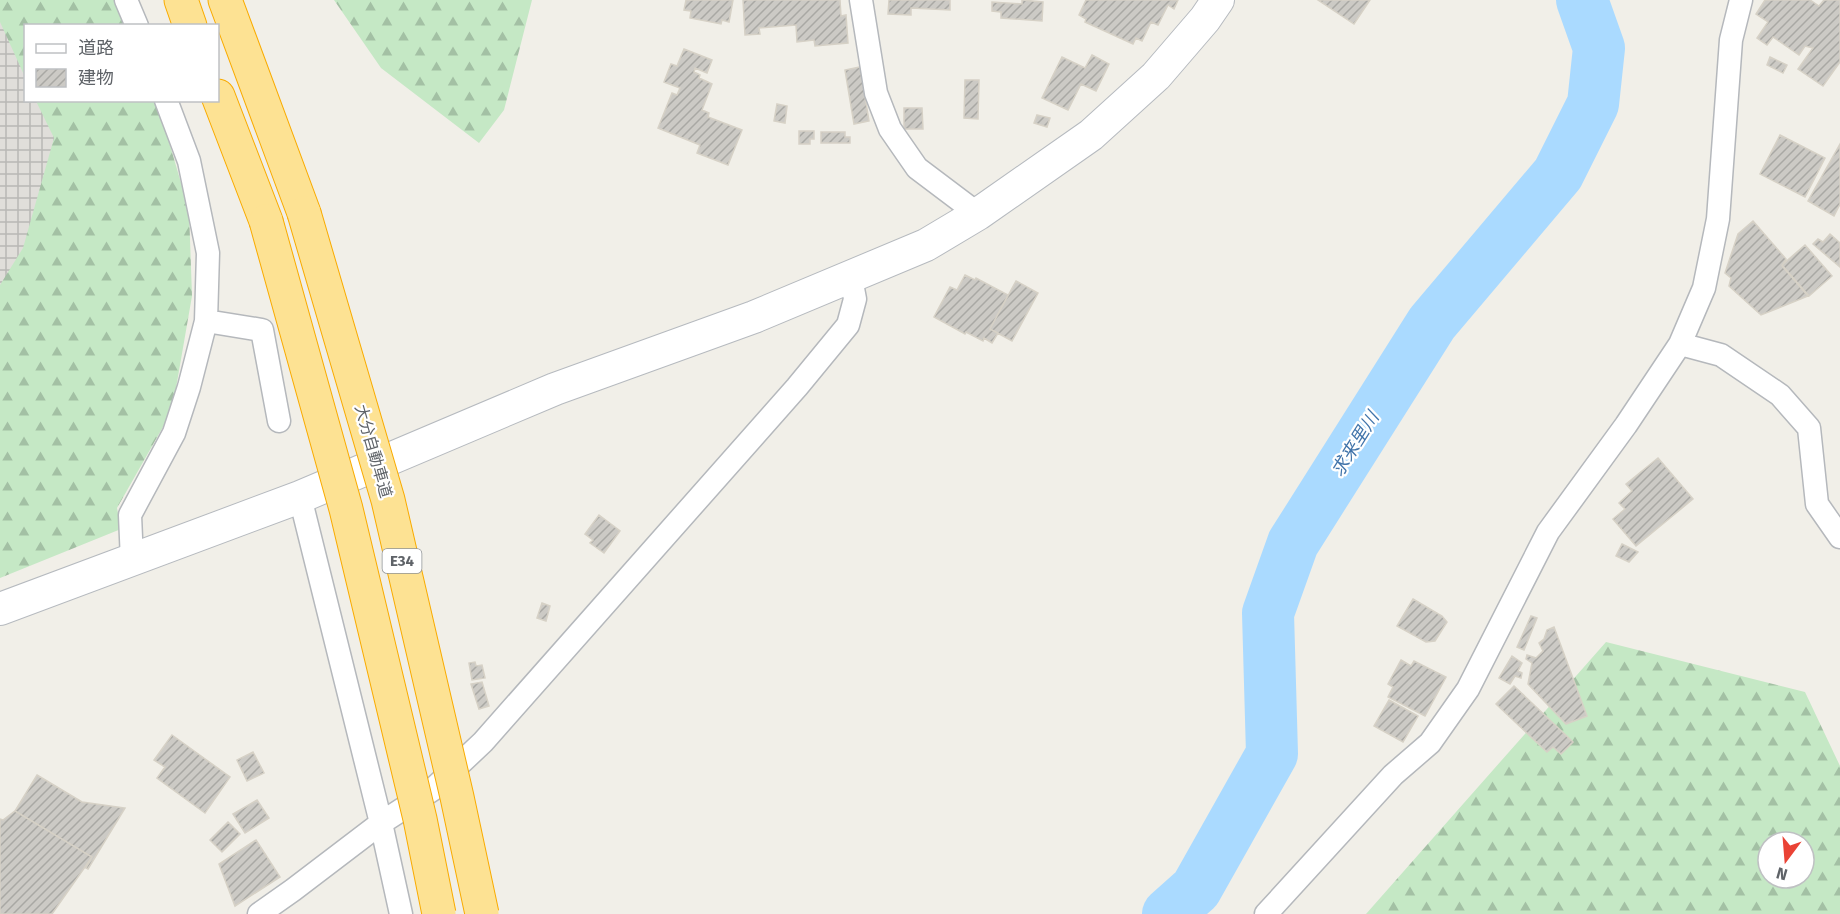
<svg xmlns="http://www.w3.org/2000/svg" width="1840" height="914" viewBox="0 0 1840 914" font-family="'Fira Sans','Noto Sans JP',sans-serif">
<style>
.industrial{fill:url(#industrial-grid)}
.forest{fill:url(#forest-firs);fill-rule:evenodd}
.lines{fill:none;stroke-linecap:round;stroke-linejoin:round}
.river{stroke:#aadaff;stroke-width:52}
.building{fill:url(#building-hatch);stroke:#d6d1c6;stroke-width:1.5}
.street-casing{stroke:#b5b8bc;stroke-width:25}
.secondary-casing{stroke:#b6babf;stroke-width:34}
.highway-casing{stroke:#f9ab00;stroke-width:35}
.street{stroke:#fff;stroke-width:22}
.secondary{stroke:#fff;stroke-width:32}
.highway{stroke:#fde293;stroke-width:33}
.highway-bridge-casing{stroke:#f9ab00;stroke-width:35;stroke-linecap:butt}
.highway-bridge{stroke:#fde293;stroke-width:33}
.labels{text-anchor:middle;stroke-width:4.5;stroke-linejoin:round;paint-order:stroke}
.shield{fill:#fff;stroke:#8f9295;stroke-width:1.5}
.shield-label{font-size:15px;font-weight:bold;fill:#5f6368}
.street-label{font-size:16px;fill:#5f6368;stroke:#fff}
.water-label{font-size:18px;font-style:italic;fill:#4174aa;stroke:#fff}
</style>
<defs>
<pattern id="industrial-grid" width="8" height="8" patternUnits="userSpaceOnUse" patternTransform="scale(1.5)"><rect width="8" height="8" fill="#e0deda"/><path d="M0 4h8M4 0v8" fill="none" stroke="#b9b8b5"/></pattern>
<pattern id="forest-firs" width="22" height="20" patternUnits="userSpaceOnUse" patternTransform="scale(1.5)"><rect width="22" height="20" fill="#c5e8c5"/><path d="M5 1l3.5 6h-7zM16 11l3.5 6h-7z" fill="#a3c0a4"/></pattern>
<pattern id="building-hatch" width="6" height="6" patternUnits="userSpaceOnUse" patternTransform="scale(1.5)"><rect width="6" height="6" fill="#cccac5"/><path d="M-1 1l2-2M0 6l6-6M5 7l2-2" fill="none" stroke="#a9a8a4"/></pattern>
</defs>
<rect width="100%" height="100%" fill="#f1efe8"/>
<path class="industrial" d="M 0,0 L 16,0 L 26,26 L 26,100 L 68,101 L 0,341 Z"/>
<path class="forest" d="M 0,0 L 117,0 L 128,25 L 26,26 L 25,77 L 0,22 Z
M 334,0 L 532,0 L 504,110 L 479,143 L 381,68 Z
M 36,101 L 157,101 L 189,210 L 192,296 L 172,411 L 117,508 L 121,529 L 0,578 L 0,285 L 23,248 L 54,138 Z
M 1606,642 L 1805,692 L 1840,766 L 1840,914 L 1366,914 ZM 1768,842 L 1804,842 L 1804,878 L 1768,878 Z"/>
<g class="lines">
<path class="river" d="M 1168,914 L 1196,889 L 1272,754 L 1268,613 L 1293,543 L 1432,323 L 1558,174 L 1593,104 L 1599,48 L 1582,0"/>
</g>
<path class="building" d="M 686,0 L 733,0 L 729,22 L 722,20 L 721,24 L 690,18 L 691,11 L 684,10 Z
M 743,0 L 840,0 L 841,16 L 846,15 L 848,43 L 815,46 L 814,40 L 797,42 L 796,25 L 759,28 L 760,34 L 745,35 Z
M 889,0 L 950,0 L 950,10 L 911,8 L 911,15 L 888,14 Z
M 1022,0 L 1043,2 L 1042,21 L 1001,18 L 1001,12 L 992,11 L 992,2 L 1022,4 Z
M 1086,0 L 1178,0 L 1174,9 L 1168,5 L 1158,25 L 1151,22 L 1142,41 L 1136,38 L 1133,44 L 1085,22 L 1086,19 L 1079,15 Z
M 1318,0 L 1370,0 L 1354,24 Z
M 1765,0 L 1810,0 L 1819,6 L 1824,0 L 1840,0 L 1840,62 L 1823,86 L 1798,69 L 1813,48 L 1805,46 L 1799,55 L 1773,37 L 1767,45 L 1757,38 L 1768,22 L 1756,14 Z
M 684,49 L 712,60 L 707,73 L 695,68 L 694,72 L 700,75 L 699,78 L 712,84 L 702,110 L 709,113 L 708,117 L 742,130 L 728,165 L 697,153 L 700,145 L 658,128 L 672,93 L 677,95 L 680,88 L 664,82 L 671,64 L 677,66 Z
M 1092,55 L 1109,64 L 1096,91 L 1081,84 L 1068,110 L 1042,98 L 1062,57 L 1085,68 Z
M 1770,57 L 1787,65 L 1783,73 L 1767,65 Z
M 860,67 L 869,121 L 854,124 L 845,70 Z
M 965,80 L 979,80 L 978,119 L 964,118 Z
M 777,104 L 787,106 L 785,123 L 774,121 Z
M 904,108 L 922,108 L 923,129 L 904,129 Z
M 1037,115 L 1050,118 L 1047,127 L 1034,123 Z
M 799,131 L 814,131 L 814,139 L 810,139 L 810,144 L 799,144 Z
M 821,132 L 845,132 L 845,137 L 850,137 L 850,143 L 821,143 Z
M 1780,135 L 1825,158 L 1805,197 L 1760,174 Z
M 1840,144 L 1840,204 L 1834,216 L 1808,201 Z
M 1753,221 L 1786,259 L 1782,266 L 1808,296 L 1761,315 L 1729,286 L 1731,278 L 1725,273 L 1738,234 Z
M 1830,234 L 1840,243 L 1840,267 L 1813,244 L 1818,239 L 1823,242 Z
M 1805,245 L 1832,276 L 1809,296 L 1782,265 Z
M 965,275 L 975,280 L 976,278 L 1008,295 L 990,329 L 998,333 L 992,343 L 984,338 L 983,341 L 966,332 L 965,334 L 934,317 L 950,287 L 957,290 Z
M 1016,281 L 1038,293 L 1012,341 L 990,329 Z
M 1658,458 L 1693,499 L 1636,546 L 1613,519 L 1625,509 L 1619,503 L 1632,491 L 1626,484 Z
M 599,515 L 620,531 L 604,553 L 590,543 L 593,540 L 585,534 Z
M 1622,544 L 1638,552 L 1629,562 L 1616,556 Z
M 1413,599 L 1442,616 L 1447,622 L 1435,641 L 1426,642 L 1397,626 Z
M 542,603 L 550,606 L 546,621 L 537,618 Z
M 1531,616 L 1537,618 L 1524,650 L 1517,647 Z
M 1554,627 L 1587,716 L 1566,724 L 1528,684 L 1532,663 L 1526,659 L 1527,655 L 1536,658 L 1543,651 L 1539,643 L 1544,639 L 1547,630 Z
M 1512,656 L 1522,663 L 1518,671 L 1522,673 L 1521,678 L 1515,676 L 1510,684 L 1499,678 Z
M 1401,660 L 1411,666 L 1414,661 L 1446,677 L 1425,716 L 1388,697 L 1393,687 L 1388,684 Z
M 475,662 L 476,666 L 482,665 L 485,678 L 472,680 L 469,663 Z
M 482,682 L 489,706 L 479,709 L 471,684 Z
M 1514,686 L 1573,742 L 1561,754 L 1553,747 L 1547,752 L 1496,704 Z
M 1389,700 L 1418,716 L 1403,742 L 1374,726 Z
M 172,735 L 230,777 L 205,813 L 157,778 L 165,767 L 154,760 Z
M 253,752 L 264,773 L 247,781 L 237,760 Z
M 37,775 L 82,802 L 125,808 L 88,869 L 86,868 L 92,857 L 15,811 Z
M 257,800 L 269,818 L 245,833 L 233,814 Z
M 15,811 L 92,857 L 52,914 L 0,914 L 0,819 L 3,820 Z
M 228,822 L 240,834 L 222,852 L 210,840 Z
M 256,840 L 280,877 L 235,906 L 219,864 Z"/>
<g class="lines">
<g class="street-casing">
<path id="street" d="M 126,0 L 137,26
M 861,0 L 876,93 L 890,129 L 917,168 L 978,214
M 206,321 L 262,330 L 279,421
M 1680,344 L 1721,355 L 1780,395 L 1809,428 L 1817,504 L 1840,537
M 300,497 L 381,823 L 401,914
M 132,561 L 130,515 L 174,433 L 189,387 L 206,321 L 208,253 L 189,161 L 166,100
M 259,914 L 293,890 L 381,823 L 432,790 L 483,742 L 797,387 L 848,325 L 855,299 L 851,278
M 1266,914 L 1393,775 L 1430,743 L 1468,689 L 1548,532 L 1626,425 L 1680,344 L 1704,288 L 1718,219 L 1731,40 L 1741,0"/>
</g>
<g class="secondary-casing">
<path id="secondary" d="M 0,609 L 300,497 L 555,389 L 754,317 L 926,245 L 978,214 L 1091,135 L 1156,76 L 1205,19 L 1218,0"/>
</g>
<g class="highway-casing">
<path id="highway" d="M 181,0 L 190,26
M 225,0 L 304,213
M 218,96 L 266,221"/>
</g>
<use href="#street" class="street"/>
<use href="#secondary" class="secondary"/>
<use href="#highway" class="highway"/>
<g class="highway-bridge-casing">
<path id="highway-bridge" d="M 304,213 L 388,500 L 457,797 L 482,914
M 266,221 L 346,509 L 420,819 L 439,914"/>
</g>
<use href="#highway-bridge" class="highway-bridge"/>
</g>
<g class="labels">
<rect class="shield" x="382.5" y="549" width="39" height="24" rx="4.5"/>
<g class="shield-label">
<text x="402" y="566">E34</text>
</g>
<g class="street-label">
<text transform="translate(374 451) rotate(74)" y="6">大分自動車道</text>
</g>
<g class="water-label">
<text transform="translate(1355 444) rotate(-58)" y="6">求来里川</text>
</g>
</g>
<rect x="24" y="24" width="195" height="78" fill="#ffffff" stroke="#bfc1c3" stroke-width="1.5"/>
<rect x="36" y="44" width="30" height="9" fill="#ffffff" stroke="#bfc1c3" stroke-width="1.5"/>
<text x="78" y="54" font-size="18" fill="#5f6368">道路</text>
<rect x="36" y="69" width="30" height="18" fill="url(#building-hatch)" stroke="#bfc1c3" stroke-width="1.5"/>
<text x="78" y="84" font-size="18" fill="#5f6368">建物</text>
<g transform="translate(1786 860) rotate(196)"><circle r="28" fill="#ffffff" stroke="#bfc1c3" stroke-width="1.5"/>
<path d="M0-4.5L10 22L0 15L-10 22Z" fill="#ea4335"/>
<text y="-9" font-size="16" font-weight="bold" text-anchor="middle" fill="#5f6368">N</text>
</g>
</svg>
